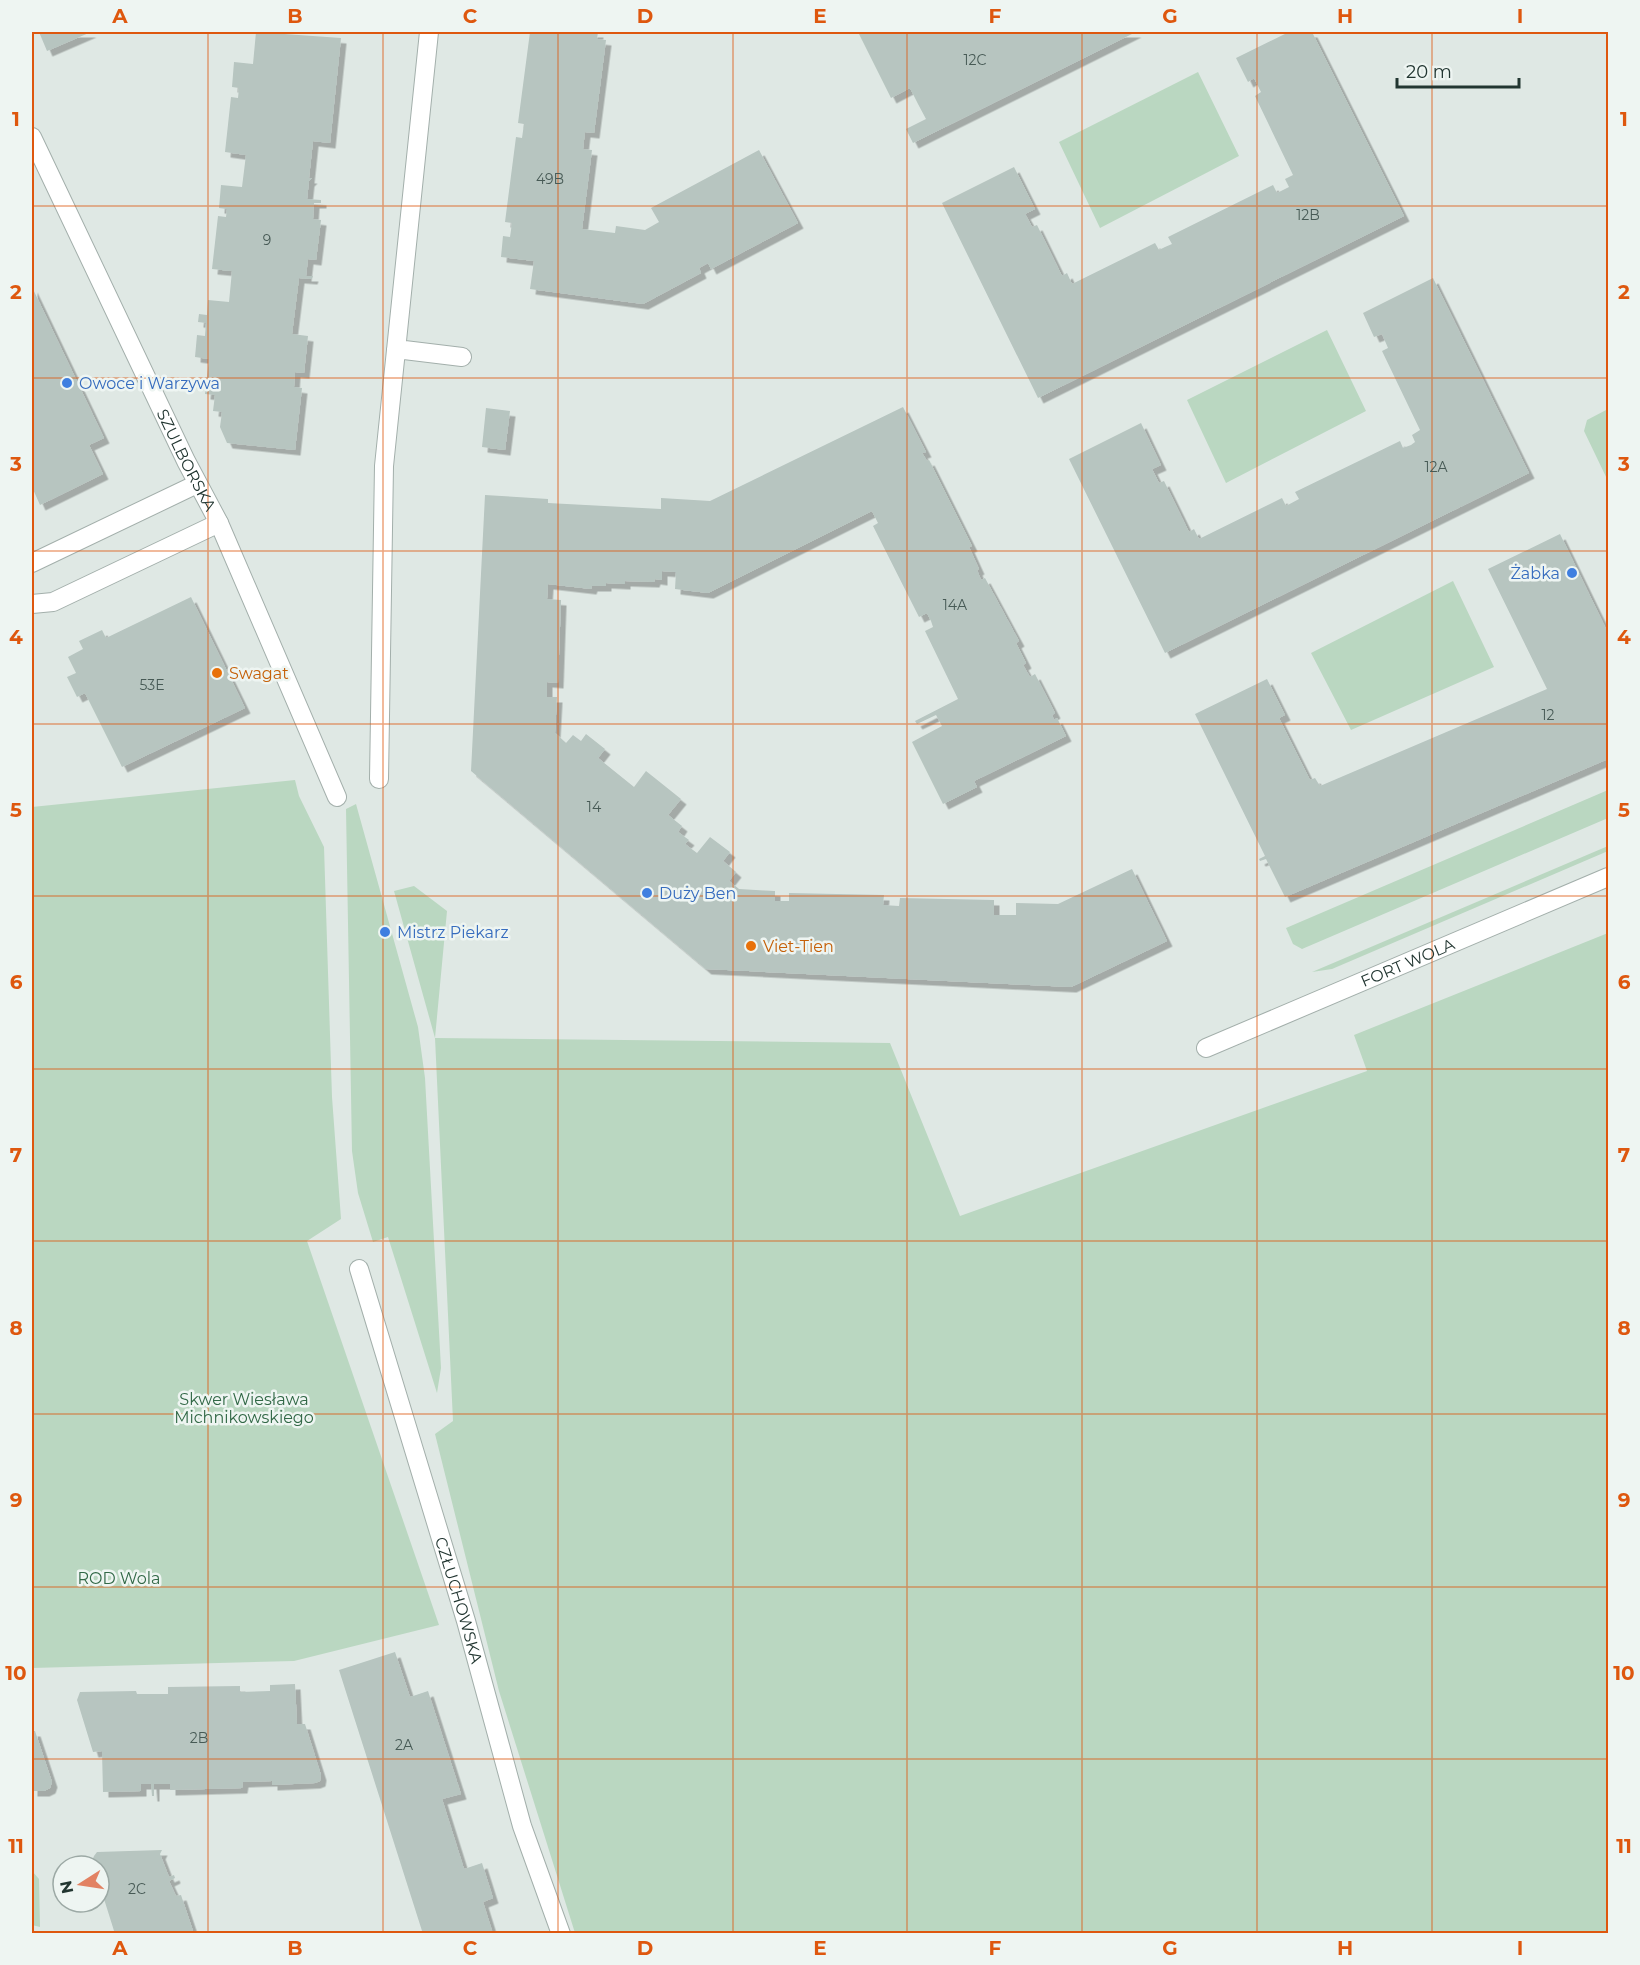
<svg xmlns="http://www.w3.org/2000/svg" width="1640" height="1965" viewBox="0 0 1640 1965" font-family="Montserrat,sans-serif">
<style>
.green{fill:#bad7c1}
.building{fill:#b7c5c0;filter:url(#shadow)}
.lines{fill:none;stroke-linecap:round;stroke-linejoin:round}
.lane-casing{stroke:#a3afab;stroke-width:20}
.street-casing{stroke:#a3afab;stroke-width:20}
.lane{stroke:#fff;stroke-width:18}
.street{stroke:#fff;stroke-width:18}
.grid{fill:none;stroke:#de570e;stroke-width:1.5;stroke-opacity:0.55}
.shop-dot{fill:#3f7fe0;stroke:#eef5f2;stroke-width:2}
.food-dot{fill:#e8710a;stroke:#eef5f2;stroke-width:2}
.labels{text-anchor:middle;stroke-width:5;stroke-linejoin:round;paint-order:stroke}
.number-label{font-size:14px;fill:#475a55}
.shop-label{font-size:16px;fill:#366cbe;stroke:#eef5f2;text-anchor:start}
.street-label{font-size:16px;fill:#223631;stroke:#eef5f2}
.food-label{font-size:16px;fill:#c56008;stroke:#eef5f2;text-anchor:start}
.park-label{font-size:16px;fill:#316846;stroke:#eef5f2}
.neatline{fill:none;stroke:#de570e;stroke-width:2}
.grid-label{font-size:20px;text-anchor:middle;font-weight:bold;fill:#de570e}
</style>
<defs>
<filter id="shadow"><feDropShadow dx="5.5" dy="5.5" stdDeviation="0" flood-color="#0004"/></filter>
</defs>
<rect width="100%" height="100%" fill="#dfe8e4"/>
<path class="green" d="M 1198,72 L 1239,156 L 1100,228 L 1059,142 Z
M 1327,330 L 1366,411 L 1226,483 L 1187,400 Z
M 1608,409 L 1608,481 L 1584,431 L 1587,420 Z
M 1453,581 L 1494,667 L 1351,730 L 1311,653 Z
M 295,780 L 299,796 L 324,847 L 332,1097 L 341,1219 L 307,1241 L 439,1625 L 294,1661 L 32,1668 L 32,807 Z
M 1608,790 L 1608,818 L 1302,949 L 1293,944 L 1286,928 Z
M 356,804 L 418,1027 L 425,1078 L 441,1368 L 437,1393 L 388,1237 L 373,1242 L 358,1193 L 352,1151 L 346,809 Z
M 1608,846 L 1608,851 L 1332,969 L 1312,972 Z
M 414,886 L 447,911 L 435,1038 L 890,1043 L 960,1216 L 1367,1071 L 1354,1035 L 1608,933 L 1608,1933 L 575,1933 L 499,1691 L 435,1434 L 453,1421 L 435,1038 L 394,891 Z
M 32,1871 L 39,1879 L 40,1927 L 32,1925 Z"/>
<path class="building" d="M 39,32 L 91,32 L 47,51 Z
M 256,32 L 341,38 L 330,143 L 313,141 L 309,178 L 312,178 L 309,181 L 307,199 L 321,200 L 321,203 L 314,203 L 313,219 L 321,220 L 316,260 L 308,259 L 306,276 L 313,276 L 312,279 L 299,278 L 292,334 L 308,336 L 304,373 L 295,372 L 294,387 L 302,388 L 295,450 L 227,443 L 220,427 L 222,412 L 213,411 L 215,395 L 205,394 L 209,359 L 195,357 L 197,335 L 205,336 L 206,323 L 198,322 L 199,314 L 207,315 L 208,300 L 229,302 L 232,271 L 212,269 L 218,216 L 226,217 L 227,209 L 219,208 L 221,185 L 242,187 L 246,155 L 225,152 L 231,97 L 238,98 L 239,88 L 232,87 L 234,62 L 253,64 Z
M 530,32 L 598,32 L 597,39 L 606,40 L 594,133 L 585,132 L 584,140 L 583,149 L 592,150 L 582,229 L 615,233 L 616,226 L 645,230 L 659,222 L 651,208 L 759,150 L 798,223 L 711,269 L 708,263 L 699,268 L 701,273 L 643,304 L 530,289 L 534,261 L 501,257 L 503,236 L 510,237 L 512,223 L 505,222 L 516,137 L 522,138 L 524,124 L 518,123 Z
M 858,32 L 1136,32 L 913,143 L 906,129 L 926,119 L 918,104 L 910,88 L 891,98 Z
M 1289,32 L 1312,32 L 1404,216 L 1038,398 L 942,203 L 1014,167 L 1035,209 L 1025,214 L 1029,221 L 1032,227 L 1037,225 L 1062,276 L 1067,273 L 1072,284 L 1155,243 L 1159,250 L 1165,247 L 1172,244 L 1168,237 L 1273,185 L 1277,193 L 1289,187 L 1285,179 L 1293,175 L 1255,96 L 1261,92 L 1254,78 L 1248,82 L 1236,58 Z
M 1433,278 L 1529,473 L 1165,653 L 1069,459 L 1141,423 L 1161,465 L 1152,469 L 1159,483 L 1164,481 L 1189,532 L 1194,529 L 1199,539 L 1282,498 L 1286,506 L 1299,499 L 1295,492 L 1400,441 L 1403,448 L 1411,445 L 1415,442 L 1412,435 L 1420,430 L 1382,351 L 1388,348 L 1382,334 L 1374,337 L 1363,313 Z
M 32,287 L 104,438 L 89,445 L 103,474 L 40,505 L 32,487 Z
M 903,407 L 926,452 L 922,453 L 927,461 L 929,460 L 972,546 L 969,547 L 979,569 L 977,570 L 981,580 L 985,578 L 1019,641 L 1016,643 L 1026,663 L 1023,665 L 1030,677 L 1035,674 L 1055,713 L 1052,715 L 1054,720 L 1057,718 L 1066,736 L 974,781 L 977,787 L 943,804 L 912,742 L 942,726 L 936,715 L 917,724 L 915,721 L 958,699 L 925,631 L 933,627 L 931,621 L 927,613 L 919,617 L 873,526 L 878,523 L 872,511 L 708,593 L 675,589 L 676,572 L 662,571 L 662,580 L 655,579 L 654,582 L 625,581 L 625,584 L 606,583 L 606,586 L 592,586 L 591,589 L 548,584 L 547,599 L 561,600 L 558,683 L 547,682 L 547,697 L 557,697 L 555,733 L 566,743 L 573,735 L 581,741 L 586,734 L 605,749 L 598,758 L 634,787 L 646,771 L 681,799 L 668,815 L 682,826 L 678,832 L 689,840 L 685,844 L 697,853 L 710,837 L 730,852 L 723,861 L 736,872 L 729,881 L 739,889 L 775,891 L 775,901 L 789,901 L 789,893 L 884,895 L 883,905 L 899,906 L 900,898 L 994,900 L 994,915 L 1016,915 L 1016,903 L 1058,904 L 1132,869 L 1167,941 L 1071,987 L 706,969 L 471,771 L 485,495 L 548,499 L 548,503 L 661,509 L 661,498 L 710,501 Z
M 486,408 L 510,411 L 505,450 L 482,447 Z
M 1560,534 L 1608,633 L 1608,759 L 1285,897 L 1266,859 L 1260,861 L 1259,859 L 1265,856 L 1195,714 L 1267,679 L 1285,715 L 1279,718 L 1310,780 L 1315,778 L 1320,786 L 1547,689 L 1488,569 Z
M 191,597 L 245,708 L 122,767 L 85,693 L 77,697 L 67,677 L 76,673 L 68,657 L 83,649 L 79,641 L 102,630 L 106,638 Z
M 395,1652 L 410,1697 L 428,1691 L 461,1794 L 442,1799 L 464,1869 L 482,1863 L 493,1898 L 483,1902 L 493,1934 L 423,1934 L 339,1670 Z
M 295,1684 L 297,1724 L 305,1724 L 321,1775 L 320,1781 L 315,1783 L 272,1785 L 272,1781 L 243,1782 L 242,1788 L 170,1790 L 170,1784 L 154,1784 L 154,1796 L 152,1796 L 151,1784 L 141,1784 L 141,1791 L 103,1792 L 102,1751 L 93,1752 L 77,1700 L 80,1692 L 136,1691 L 137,1694 L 168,1694 L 168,1687 L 240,1686 L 240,1692 L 270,1691 L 270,1685 Z
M 32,1731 L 35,1731 L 52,1782 L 50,1788 L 44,1791 L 32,1791 Z
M 162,1850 L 160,1854 L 169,1877 L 174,1875 L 175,1878 L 169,1881 L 176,1896 L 181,1895 L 194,1934 L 115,1934 L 99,1883 L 99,1866 L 94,1866 L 92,1861 L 94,1856 L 97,1852 Z"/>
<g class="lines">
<g class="lane-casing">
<path id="lane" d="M 396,349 L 462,357
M 32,563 L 197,484
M 32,604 L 53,602 L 219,523
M 379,779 L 384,466 L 429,32"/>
</g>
<g class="street-casing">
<g id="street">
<path id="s1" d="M 32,137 L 186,461 L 219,523 L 337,797"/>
<path id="s2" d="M 1206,1048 L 1608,877"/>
<path id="s3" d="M 359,1269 L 466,1621 L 522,1826 L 561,1934"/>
</g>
</g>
<use href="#lane" class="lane"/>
<use href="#street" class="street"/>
</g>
<path class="grid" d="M 208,32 L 208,1934M 383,32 L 383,1934M 558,32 L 558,1934M 733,32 L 733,1934M 907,32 L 907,1934M 1082,32 L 1082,1934M 1257,32 L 1257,1934M 1432,32 L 1432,1934M 32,206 L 1608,206M 32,378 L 1608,378M 32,551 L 1608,551M 32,724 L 1608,724M 32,896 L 1608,896M 32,1069 L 1608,1069M 32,1241 L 1608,1241M 32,1414 L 1608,1414M 32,1587 L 1608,1587M 32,1759 L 1608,1759"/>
<g class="shop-dot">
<circle cx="67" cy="383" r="6"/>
<circle cx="1572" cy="573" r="6"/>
<circle cx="647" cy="893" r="6"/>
<circle cx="385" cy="932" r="6"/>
</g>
<g class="food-dot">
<circle cx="217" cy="673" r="6"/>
<circle cx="751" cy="946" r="6"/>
</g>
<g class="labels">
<g class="number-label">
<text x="975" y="65">12C</text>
<text x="550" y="184">49B</text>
<text x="1308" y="220">12B</text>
<text x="267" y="245">9</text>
<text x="1436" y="472">12A</text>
<text x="955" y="610">14A</text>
<text x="152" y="690">53E</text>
<text x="1548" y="720">12</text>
<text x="594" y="812">14</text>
<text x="199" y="1743">2B</text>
<text x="404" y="1750">2A</text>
<text x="137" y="1894">2C</text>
</g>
<g class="shop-label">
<text x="79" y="389">Owoce i Warzywa</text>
<text x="1560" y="579" text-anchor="end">Żabka</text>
<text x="659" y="899">Duży Ben</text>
<text x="397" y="938">Mistrz Piekarz</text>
</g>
<g class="street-label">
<text dy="6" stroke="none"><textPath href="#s1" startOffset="358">SZULBORSKA</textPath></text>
<text dy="6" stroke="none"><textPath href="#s2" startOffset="219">FORT WOLA</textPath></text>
<text dy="6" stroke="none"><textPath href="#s3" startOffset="346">CZŁUCHOWSKA</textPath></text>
</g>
<g class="food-label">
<text x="229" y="679">Swagat</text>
<text x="763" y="952">Viet-Tien</text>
</g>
<g class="park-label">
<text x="244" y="1405">Skwer Wiesława<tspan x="244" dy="18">Michnikowskiego</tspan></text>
<text x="119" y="1584">ROD Wola</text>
</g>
</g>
<rect width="1640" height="1965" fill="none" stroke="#eef5f2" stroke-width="66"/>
<g transform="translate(81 1884) rotate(258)"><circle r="28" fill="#eef5f2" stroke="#9ca9a5" stroke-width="1.5"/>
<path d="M0-4.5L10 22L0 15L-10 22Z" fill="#e28263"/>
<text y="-9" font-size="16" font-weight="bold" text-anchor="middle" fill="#223631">N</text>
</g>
<path d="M1397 78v9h122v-9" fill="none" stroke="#223631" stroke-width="3"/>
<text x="1406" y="78" font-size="18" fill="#223631" stroke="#eef5f2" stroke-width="4.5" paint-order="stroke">20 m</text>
<rect x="33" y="33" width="1574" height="1899" class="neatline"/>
<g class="grid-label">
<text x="120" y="23">A</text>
<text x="295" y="23">B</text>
<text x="470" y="23">C</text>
<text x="645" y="23">D</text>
<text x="820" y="23">E</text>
<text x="995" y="23">F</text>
<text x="1170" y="23">G</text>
<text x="1345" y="23">H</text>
<text x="1520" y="23">I</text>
<text x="16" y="126">1</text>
<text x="1624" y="126">1</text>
<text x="16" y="299">2</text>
<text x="1624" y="299">2</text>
<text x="16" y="471">3</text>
<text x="1624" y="471">3</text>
<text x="16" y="644">4</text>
<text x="1624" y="644">4</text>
<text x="16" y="817">5</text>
<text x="1624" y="817">5</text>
<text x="16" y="989">6</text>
<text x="1624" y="989">6</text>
<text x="16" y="1162">7</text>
<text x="1624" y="1162">7</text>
<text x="16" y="1335">8</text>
<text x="1624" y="1335">8</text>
<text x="16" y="1507">9</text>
<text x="1624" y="1507">9</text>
<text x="16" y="1680">10</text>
<text x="1624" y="1680">10</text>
<text x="16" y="1853">11</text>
<text x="1624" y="1853">11</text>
<text x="120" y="1955">A</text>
<text x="295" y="1955">B</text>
<text x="470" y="1955">C</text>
<text x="645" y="1955">D</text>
<text x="820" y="1955">E</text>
<text x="995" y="1955">F</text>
<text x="1170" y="1955">G</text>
<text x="1345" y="1955">H</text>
<text x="1520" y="1955">I</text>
</g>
</svg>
